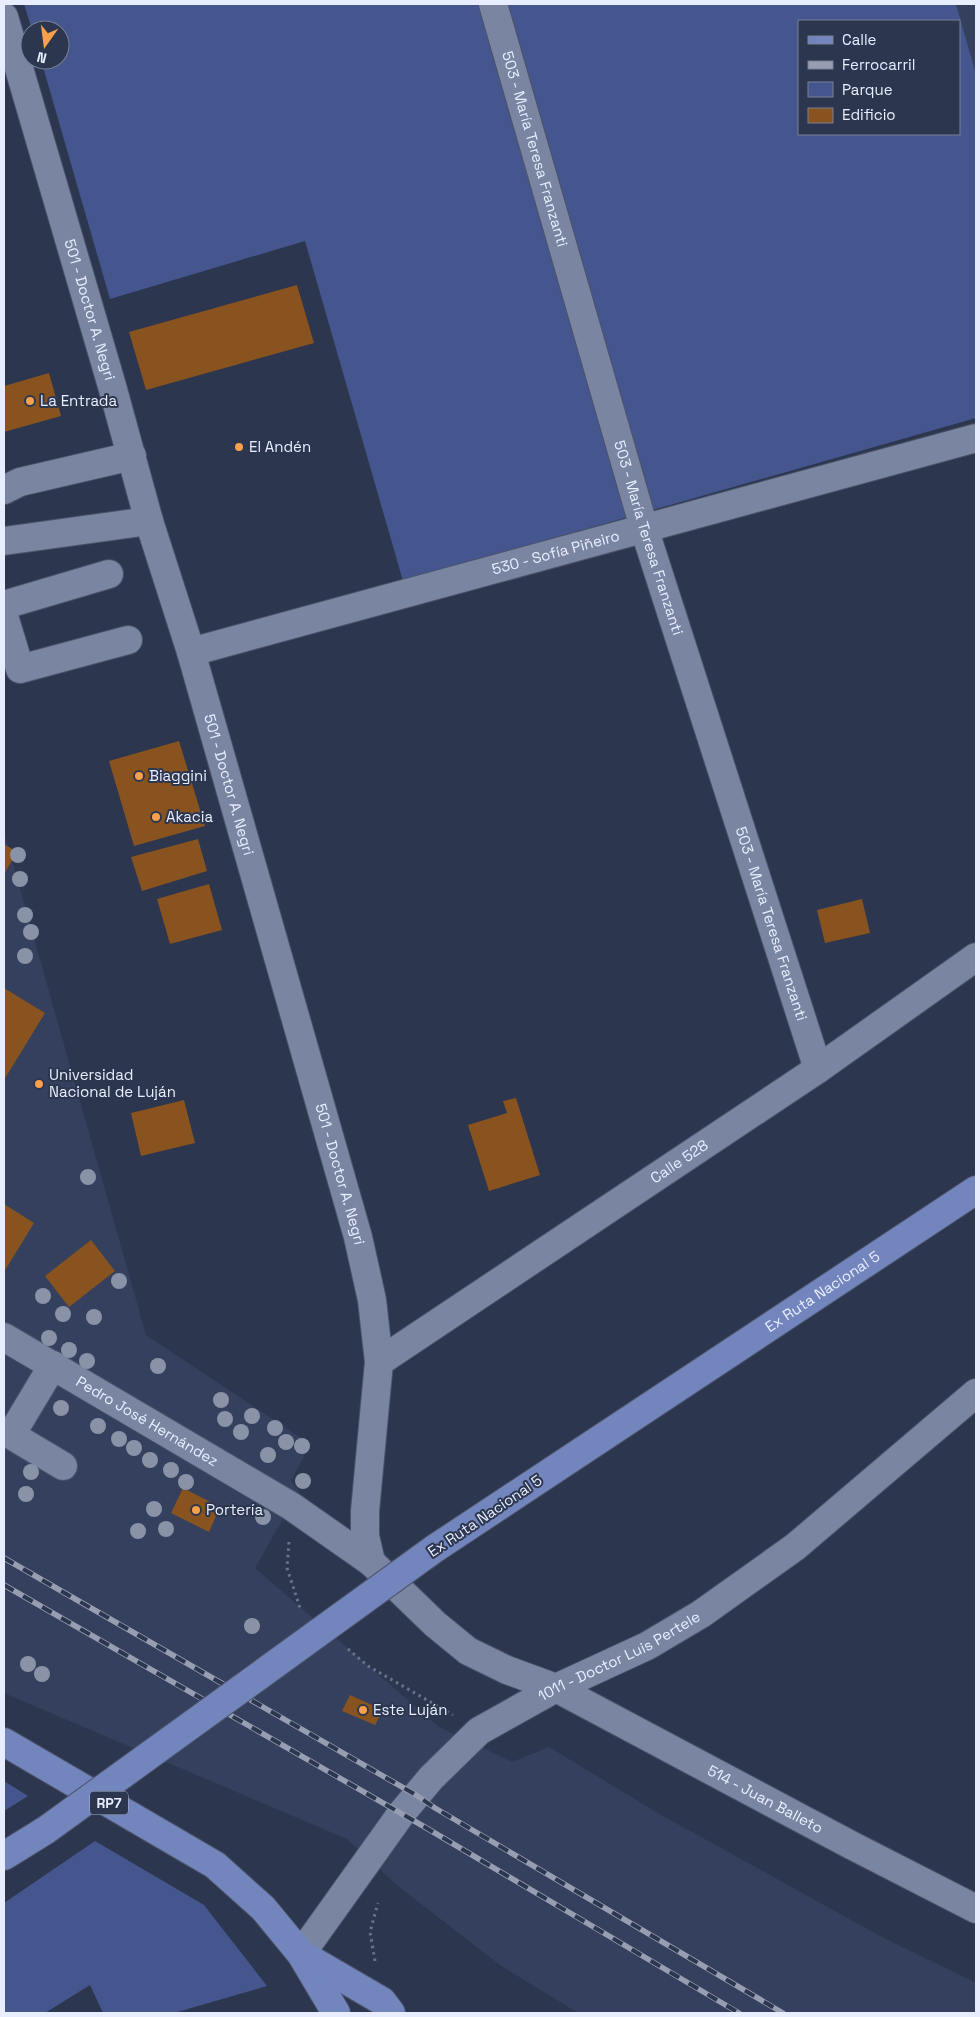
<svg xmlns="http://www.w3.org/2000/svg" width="980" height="2017" viewBox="0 0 980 2017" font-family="'Space Grotesk',sans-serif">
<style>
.built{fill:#35405e}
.green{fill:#44568d;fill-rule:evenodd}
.building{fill:#88531f}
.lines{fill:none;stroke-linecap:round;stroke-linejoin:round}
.minor-casing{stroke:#4c5369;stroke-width:30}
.major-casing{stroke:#4c5369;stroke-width:30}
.path{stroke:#6a7288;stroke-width:3;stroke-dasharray:2.5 4;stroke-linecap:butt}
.minor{stroke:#7a85a2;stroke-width:28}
.major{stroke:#7285bd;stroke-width:28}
.rail-casing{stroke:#979eb2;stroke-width:5.5}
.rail{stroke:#2d364f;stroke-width:4;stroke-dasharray:11;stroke-linecap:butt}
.major-bridge-casing{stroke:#4c5369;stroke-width:30;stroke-linecap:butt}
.major-bridge{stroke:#7285bd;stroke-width:28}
.tree{fill:#8a92a7}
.poi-dot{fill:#f9a04c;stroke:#2d364f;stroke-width:2}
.labels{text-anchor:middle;stroke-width:4;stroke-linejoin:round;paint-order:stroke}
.shield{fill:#2d364f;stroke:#b0b7ca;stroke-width:1}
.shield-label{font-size:14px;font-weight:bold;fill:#e8eeff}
.street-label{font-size:15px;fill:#e8eeff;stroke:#2d364f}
.poi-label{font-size:15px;fill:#e8eeff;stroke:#2d364f;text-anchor:start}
</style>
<rect width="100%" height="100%" fill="#2d364f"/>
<path class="built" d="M 956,4 L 976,4 L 976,74 Z
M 4,832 L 146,1335 L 310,1444 L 291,1481 L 299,1491 L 255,1568 L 439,1727 L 512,1762 L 549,1747 L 656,1812 L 880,1936 L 976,1983 L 976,2013 L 578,2013 L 500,1965 L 398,1886 L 347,1839 L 4,1693 Z"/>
<path class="green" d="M 24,4 L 956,4 L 976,74 L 976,418 L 403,581 L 305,241 L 110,299 L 41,60 L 60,60 L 60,30 L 32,30 ZM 799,21 L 959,21 L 959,134 L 799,134 Z
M 4,1781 L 28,1796 L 4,1811 Z
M 95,1841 L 204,1905 L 267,1986 L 174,2013 L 103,2013 L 90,1985 L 45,2013 L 4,2013 L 4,1903 Z"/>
<path class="building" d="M 297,285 L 314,343 L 146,390 L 129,332 Z
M 49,373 L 61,416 L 4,432 L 4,386 Z
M 179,741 L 205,826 L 134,846 L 109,761 Z
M 198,839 L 207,871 L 142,891 L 131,857 Z
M 4,844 L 17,852 L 4,874 Z
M 209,884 L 222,930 L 170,944 L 157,899 Z
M 862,899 L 870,933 L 825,943 L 817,910 Z
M 4,988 L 45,1013 L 4,1080 Z
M 516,1098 L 540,1175 L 489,1191 L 468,1125 L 507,1113 L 503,1101 Z
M 184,1100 L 195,1143 L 141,1156 L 131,1113 Z
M 4,1204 L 34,1223 L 4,1272 Z
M 91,1240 L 115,1271 L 69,1307 L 45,1276 Z
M 183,1488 L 220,1507 L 209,1532 L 171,1513 Z
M 350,1695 L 383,1710 L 375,1725 L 342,1711 Z"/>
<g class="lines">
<g class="minor-casing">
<g id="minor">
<path id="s1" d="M 493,4 L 644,528 L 818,1069"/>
<path id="s2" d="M 4,17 L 112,386 L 149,521 L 191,652 L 358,1237 L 372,1300 L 379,1362 L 365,1511 L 365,1536 L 371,1562"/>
<path d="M 4,490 L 20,482 L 132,456"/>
<path d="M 4,541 L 149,521"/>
<path d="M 4,605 L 109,574"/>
<path d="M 4,616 L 20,669 L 128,640"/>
<path id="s3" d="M 191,652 L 976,438"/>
<path id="s4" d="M 4,1337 L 291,1506 L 371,1562 L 435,1624 L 468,1651 L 507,1670 L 556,1688 L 851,1845 L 976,1909"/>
<path id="s5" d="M 379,1362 L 818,1069 L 976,957"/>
<path d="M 53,1365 L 11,1435 L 63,1466"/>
<path id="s6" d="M 301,1954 L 401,1814 L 431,1778 L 479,1731 L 556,1688 L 647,1646 L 701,1614 L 795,1547 L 976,1393"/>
</g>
</g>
<g class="major-casing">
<g id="major">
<path id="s7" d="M 434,1549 L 976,1190"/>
<path d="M 4,1742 L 215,1865 L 263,1908 L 301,1954 L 336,2013"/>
<path d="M 4,1856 L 46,1830"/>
<path d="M 303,1955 L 382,2001 L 391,2013"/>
</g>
</g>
<path class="path" d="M 289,1542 L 287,1568 L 300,1608
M 348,1649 L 368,1666 L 453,1715
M 375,1961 L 370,1932 L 378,1903"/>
<use href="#minor" class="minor"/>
<use href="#major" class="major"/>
<g class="rail-casing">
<path id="rail" d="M 4,1558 L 416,1795 L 435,1808 L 783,2013
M 4,1585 L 423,1826 L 739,2013"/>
</g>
<use href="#rail" class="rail"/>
<g class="major-bridge-casing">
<path id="major-bridge" d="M 46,1830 L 434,1549"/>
</g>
<use href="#major-bridge" class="major-bridge"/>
</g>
<g class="tree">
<circle cx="18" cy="855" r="8"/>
<circle cx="20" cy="879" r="8"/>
<circle cx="25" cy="915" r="8"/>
<circle cx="31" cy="932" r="8"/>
<circle cx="25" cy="956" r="8"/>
<circle cx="88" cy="1177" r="8"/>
<circle cx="119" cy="1281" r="8"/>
<circle cx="43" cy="1296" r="8"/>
<circle cx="63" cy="1314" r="8"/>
<circle cx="94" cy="1317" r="8"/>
<circle cx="49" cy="1338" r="8"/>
<circle cx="69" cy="1350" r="8"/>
<circle cx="87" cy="1361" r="8"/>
<circle cx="158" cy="1366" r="8"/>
<circle cx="221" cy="1400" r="8"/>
<circle cx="61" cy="1408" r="8"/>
<circle cx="252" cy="1416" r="8"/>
<circle cx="225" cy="1419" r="8"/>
<circle cx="98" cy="1426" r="8"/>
<circle cx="275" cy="1428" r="8"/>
<circle cx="241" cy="1432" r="8"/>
<circle cx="119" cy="1439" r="8"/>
<circle cx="286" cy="1442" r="8"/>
<circle cx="302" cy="1446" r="8"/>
<circle cx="134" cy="1448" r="8"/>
<circle cx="268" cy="1455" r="8"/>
<circle cx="150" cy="1460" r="8"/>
<circle cx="171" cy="1470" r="8"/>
<circle cx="31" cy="1472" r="8"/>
<circle cx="303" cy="1481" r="8"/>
<circle cx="186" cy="1482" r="8"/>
<circle cx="26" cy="1494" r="8"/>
<circle cx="154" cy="1509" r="8"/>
<circle cx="263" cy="1517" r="8"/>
<circle cx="166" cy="1529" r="8"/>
<circle cx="138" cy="1531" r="8"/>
<circle cx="252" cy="1626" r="8"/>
<circle cx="28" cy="1664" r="8"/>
<circle cx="42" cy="1674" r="8"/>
</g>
<g class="poi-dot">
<circle cx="30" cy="401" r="5"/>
<circle cx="239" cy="447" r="5"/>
<circle cx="139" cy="776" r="5"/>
<circle cx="156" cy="817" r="5"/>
<circle cx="39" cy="1084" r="5"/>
<circle cx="196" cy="1510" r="5"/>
<circle cx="363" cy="1710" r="5"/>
</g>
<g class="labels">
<rect class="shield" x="90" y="1791.5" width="38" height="23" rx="4"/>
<g class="shield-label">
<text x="109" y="1808">RP7</text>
</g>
<g class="street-label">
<text dy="5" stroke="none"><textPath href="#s1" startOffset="151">503 - María Teresa Franzanti</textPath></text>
<text dy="5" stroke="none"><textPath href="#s2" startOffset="305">501 - Doctor A. Negri</textPath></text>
<text dy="5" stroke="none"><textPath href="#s1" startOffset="556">503 - María Teresa Franzanti</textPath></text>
<text dy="5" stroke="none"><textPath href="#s3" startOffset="378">530 - Sofía Piñeiro</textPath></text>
<text dy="5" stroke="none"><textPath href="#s2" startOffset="800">501 - Doctor A. Negri</textPath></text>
<text dy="5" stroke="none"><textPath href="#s1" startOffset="961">503 - María Teresa Franzanti</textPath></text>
<text dy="5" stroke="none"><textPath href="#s5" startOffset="361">Calle 528</textPath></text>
<text dy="5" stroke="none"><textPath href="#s2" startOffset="1205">501 - Doctor A. Negri</textPath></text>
<text dy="5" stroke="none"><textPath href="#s7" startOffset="466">Ex Ruta Nacional 5</textPath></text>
<text dy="5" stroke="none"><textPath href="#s4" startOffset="166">Pedro José Hernández</textPath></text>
<text transform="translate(485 1516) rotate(-34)" y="5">Ex Ruta Nacional 5</text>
<text dy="5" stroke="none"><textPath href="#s6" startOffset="445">1011 - Doctor Luis Pertele</textPath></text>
<text dy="5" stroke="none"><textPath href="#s4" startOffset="895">514 - Juan Balleto</textPath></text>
</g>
<g class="poi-label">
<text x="40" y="406">La Entrada</text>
<text x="249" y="452">El Andén</text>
<text x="149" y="781">Biaggini</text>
<text x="166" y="822">Akacia</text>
<text x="49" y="1080">Universidad<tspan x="49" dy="17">Nacional de Luján</tspan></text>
<text x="206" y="1515">Portería</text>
<text x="373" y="1715">Este Luján</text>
</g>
</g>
<rect width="980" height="2017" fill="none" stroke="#e8eeff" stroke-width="10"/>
<rect x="798" y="20" width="162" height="115" fill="#2d364f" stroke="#788095"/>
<rect x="808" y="36" width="25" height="8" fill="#7285bd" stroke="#788095"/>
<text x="842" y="45" font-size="15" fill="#e8eeff">Calle</text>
<rect x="808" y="61" width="25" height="8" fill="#979eb2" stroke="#788095"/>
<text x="842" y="70" font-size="15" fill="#e8eeff">Ferrocarril</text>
<rect x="808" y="82" width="25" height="15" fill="#44568d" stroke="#788095"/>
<text x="842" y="95" font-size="15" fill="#e8eeff">Parque</text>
<rect x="808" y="108" width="25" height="15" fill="#88531f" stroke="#788095"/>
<text x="842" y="120" font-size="15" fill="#e8eeff">Edificio</text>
<g transform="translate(45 45) rotate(194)"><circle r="24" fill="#2d364f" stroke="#788095"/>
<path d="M0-4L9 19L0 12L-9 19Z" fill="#f9a04c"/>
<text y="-8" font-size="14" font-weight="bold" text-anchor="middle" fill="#e8eeff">N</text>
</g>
</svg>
